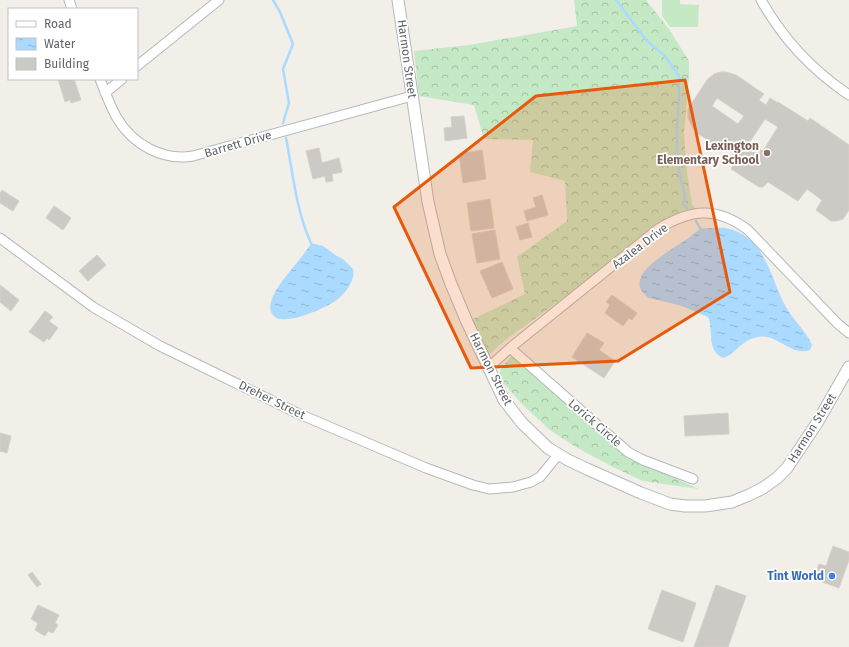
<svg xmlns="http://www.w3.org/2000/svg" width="849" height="647" viewBox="0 0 849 647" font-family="'Fira Sans',sans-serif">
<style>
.green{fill:#c5e8c5}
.forest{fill:url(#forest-crowns)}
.water{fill:url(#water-ripples)}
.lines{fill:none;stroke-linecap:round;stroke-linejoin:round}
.stream{stroke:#aadaff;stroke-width:2.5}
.building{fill:#cccac5;stroke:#d6d1c6;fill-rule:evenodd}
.minor-casing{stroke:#b5b8bc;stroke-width:11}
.tertiary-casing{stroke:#b5b8bc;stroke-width:13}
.minor{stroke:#fff;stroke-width:9}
.tertiary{stroke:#fff;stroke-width:11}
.marked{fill:#e8590c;fill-opacity:0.2;stroke:#e8590c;stroke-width:3;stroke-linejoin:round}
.education-dot{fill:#8d6e63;stroke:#fff;stroke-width:1.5}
.shop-dot{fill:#3f7fe0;stroke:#fff;stroke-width:1.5}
.labels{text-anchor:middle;stroke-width:3.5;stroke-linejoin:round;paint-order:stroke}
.street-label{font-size:12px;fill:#5f6368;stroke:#fff}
.education-label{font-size:12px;font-weight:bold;fill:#785e54;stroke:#fff;text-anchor:end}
.shop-label{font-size:12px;font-weight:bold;fill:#366cbe;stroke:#fff;text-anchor:end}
</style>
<defs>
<pattern id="forest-crowns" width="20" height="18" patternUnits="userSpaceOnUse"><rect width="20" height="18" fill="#c5e8c5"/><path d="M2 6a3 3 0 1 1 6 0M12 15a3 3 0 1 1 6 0" fill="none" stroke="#a3c0a4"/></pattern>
<pattern id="water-ripples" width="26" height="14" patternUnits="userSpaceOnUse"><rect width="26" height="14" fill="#aadaff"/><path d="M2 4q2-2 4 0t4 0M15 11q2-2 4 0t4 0" fill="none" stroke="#8eb4d2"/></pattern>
</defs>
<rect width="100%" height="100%" fill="#f1efe8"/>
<path class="green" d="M 662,0 L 680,0 L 680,4 L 699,5 L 698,27 L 670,27 L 662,16 Z"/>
<path class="forest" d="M 574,0 L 646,0 L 669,29 L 689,61 L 689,78 L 684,134 L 687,172 L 692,204 L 698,213 L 658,229 L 503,342 L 489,355 L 479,341 L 471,320 L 525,294 L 517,257 L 567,221 L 565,181 L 530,172 L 533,140 L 484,139 L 474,105 L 419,96 L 414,51 L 469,45 L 577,26 Z
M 513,354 L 639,462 L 699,489 L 643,481 L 611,466 L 574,446 L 550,430 L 524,406 L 498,377 L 501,369 Z"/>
<path class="water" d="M 700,228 C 709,229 717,227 725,228 C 766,235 770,279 786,307 C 794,321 806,331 812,345 L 810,350 C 791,357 777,333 758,337 C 743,339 737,352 724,358 C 706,352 714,331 708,317 L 682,306 L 649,298 C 613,273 689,244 700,228 Z
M 311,243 L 323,246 L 337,256 L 343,259 L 353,269 C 356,281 343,297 332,303 C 321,310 282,327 273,315 C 259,298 304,259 311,243 Z"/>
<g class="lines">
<path class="stream" d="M 273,0 L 280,12 L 293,44 L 283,69 L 289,103 L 283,123
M 616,0 L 647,41 L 665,56 L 679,76 L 679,100 L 677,128 L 677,154 L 679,172 L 685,195 L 683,204 L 687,208
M 286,138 C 293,173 296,211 311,243
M 696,221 L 700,228"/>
</g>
<path class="building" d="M 720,72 L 726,72 L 736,75 L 764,94 L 759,100 L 766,105 L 770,98 L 778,103 L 778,102 L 808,121 L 810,118 L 849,145 L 849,210 L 843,219 L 836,221 L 831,221 L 816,210 L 822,200 L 807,189 L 798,201 L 768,182 L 763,187 L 759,187 L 731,169 L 737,159 L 732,156 L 736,149 L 729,144 L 725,151 L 697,133 L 693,128 L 688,118 L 688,109 L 707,80 L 714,74 ZM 717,98 L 744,116 L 738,124 L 712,106 ZM 765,119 L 778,127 L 763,151 L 749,143 Z
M 58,79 L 74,79 L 81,100 L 71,103 L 70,100 L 65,102 Z
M 464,116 L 467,138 L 445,141 L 444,128 L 452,127 L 451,117 Z
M 319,148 L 322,163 L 339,158 L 342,172 L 332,174 L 333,181 L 326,182 L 325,176 L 313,179 L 306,151 Z
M 482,150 L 486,179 L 463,183 L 459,154 Z
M 2,190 L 19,201 L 13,211 L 0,203 L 0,194 Z
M 542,195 L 548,215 L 527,221 L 524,211 L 536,207 L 533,198 Z
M 490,199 L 494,228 L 471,231 L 467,203 Z
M 54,206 L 71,218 L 63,230 L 46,218 Z
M 528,223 L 532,237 L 520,240 L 516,227 Z
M 495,230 L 500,259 L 477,263 L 472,234 Z
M 97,255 L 106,265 L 88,281 L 79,271 Z
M 502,262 L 513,289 L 492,298 L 480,271 Z
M 0,285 L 19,300 L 11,311 L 0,302 Z
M 612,295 L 637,313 L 632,320 L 629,318 L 623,326 L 605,313 L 610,305 L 606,302 Z
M 45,311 L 53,317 L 49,321 L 58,328 L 49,340 L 47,338 L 44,342 L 29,332 Z
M 587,333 L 604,343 L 599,350 L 615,361 L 604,378 L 572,357 Z
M 728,413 L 729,434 L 685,436 L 684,416 Z
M 0,433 L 11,436 L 7,453 L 0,451 Z
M 833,546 L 849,552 L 849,560 L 839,588 L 814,579 L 819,564 L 826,566 Z
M 32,572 L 41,584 L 37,587 L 28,575 Z
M 716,585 L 746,596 L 728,647 L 694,647 Z
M 662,590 L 696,603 L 683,642 L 648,629 Z
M 38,605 L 59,615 L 55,623 L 58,625 L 53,633 L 48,631 L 45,636 L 35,630 L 38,623 L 31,619 Z"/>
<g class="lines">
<g class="minor-casing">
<path id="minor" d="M 69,0 L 72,9
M 761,0 C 784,40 811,69 849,95
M 137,66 L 219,0
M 100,79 C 105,92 110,106 117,118 C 133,145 163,161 193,156 L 412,96
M 105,93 L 122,79
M 0,238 L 93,307 L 160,346 L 297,413 L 426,468 L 473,485 L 489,489 L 513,487 L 531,482 L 540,477 L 558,455
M 510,348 L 628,452 L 643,460 L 693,479
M 488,368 L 510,348 L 658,229 C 691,209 716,206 748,230 L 837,323 L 849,333"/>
</g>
<g class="tertiary-casing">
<path id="tertiary" d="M 398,0 L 428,202 L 440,254 L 451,284 L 467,322 L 504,400 L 522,423 L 548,448 L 568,460 L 587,469 L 641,493 L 670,504 L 685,506 L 705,506 L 732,502 L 749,495 L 763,488 L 777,478 L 787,468 L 817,423 L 849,367"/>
</g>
<use href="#minor" class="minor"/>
<use href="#tertiary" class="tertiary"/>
</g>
<path class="marked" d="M 685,80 L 730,292 L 618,361 L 471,368 L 394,207 L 536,96 Z"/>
<circle class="education-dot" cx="767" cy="153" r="4"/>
<circle class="shop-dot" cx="832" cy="576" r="4"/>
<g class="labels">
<g class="street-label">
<text transform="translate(407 59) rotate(82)" y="4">Harmon Street</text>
<text transform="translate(238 144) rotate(-16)" y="4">Barrett Drive</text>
<text transform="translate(640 246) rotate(-37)" y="4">Azalea Drive</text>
<text transform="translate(491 369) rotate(63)" y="4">Harmon Street</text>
<text transform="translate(272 400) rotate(26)" y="4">Dreher Street</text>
<text transform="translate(595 423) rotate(41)" y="4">Lorick Circle</text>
<text transform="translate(812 428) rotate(-58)" y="4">Harmon Street</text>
</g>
<g class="education-label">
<text x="759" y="150">Lexington<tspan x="759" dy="14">Elementary School</tspan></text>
</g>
<g class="shop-label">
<text x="824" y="580">Tint World</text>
</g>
</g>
<rect x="8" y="8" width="130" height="72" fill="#ffffff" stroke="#bfc1c3"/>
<rect x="16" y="21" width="20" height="6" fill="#ffffff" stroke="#bfc1c3"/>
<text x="44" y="28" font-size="12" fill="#5f6368">Road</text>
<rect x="16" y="38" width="20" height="12" fill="url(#water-ripples)" stroke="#bfc1c3"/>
<text x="44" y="48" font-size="12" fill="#5f6368">Water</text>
<rect x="16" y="58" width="20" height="12" fill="#cccac5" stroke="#bfc1c3"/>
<text x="44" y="68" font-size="12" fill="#5f6368">Building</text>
</svg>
